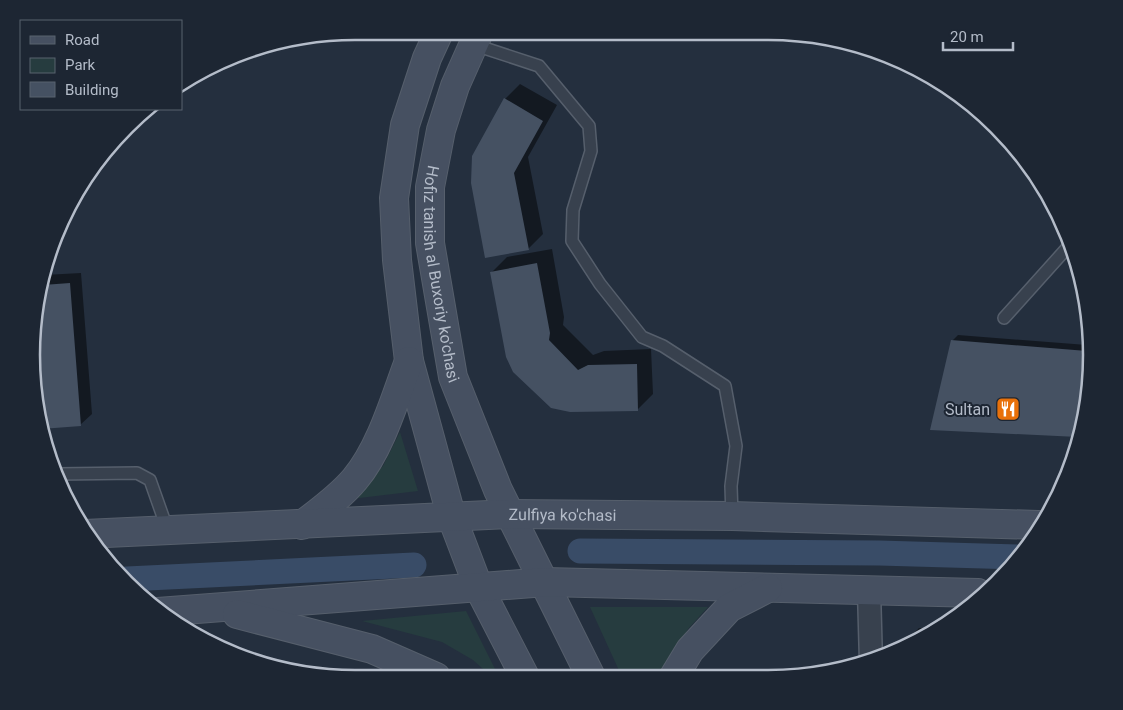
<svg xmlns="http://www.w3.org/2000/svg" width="1123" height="710" viewBox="0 0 1123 710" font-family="Roboto,sans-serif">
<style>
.green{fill:#263c3f}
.shadow{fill:#0007}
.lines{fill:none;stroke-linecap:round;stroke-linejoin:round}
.canal{stroke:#394c67;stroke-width:25}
.building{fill:#455162}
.service-casing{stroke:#565f6c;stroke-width:14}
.minor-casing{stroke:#565f6c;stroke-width:25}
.secondary-casing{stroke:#565f6c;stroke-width:30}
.service{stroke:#38414e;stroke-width:11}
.minor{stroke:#38414e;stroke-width:22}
.secondary{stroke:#465061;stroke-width:28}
.labels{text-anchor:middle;stroke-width:4;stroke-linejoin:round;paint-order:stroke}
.street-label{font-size:16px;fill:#b4bcc9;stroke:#1d2633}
.poi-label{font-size:16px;fill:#b4bcc9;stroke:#1d2633;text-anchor:end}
.rim{fill:none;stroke:#b4bcc9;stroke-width:2.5}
</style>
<rect width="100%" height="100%" fill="#242f3e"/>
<path class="green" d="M 400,432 L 418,491 L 351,499 L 383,466 Z
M 590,607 L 708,607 L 688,629 L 660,677 L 622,677 Z
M 466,611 L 499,677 L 492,677 L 473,660 L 442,642 L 362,621 Z"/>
<path class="shadow" d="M 520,84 L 557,105 L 528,157 L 543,234 L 528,249 L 486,257 L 505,99 Z
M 552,249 L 564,317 L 563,325 L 593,355 L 604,351 L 651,349 L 653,394 L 638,409 L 570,411 L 492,272 L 507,257 Z
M 81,273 L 92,414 L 80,425 L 31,355 L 44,275 Z
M 958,335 L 1087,345 L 1081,433 L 1078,436 L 952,341 Z
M 919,628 L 938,628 L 930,636 L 908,645 L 908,639 Z"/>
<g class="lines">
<path class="canal" d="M 580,551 L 879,553 L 1019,557
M 127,579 L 414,565"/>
</g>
<path class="building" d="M 504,98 L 543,121 L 514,173 L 529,250 L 485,258 L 471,183 L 472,156 Z
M 537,263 L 550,333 L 549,340 L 578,370 L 588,365 L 637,364 L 638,411 L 570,412 L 551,408 L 513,372 L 506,357 L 490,272 Z
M 70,283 L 81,426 L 41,429 L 31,355 L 43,285 Z
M 951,340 L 1087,351 L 1078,437 L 930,430 Z
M 906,639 L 923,639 L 907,646 Z"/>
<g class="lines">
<g class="service-casing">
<path id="service" d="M 472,44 L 539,66 L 589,126 L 591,151 L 573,210 L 572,241 L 600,284 L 642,337 L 663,346 L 725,386 L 736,446 L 731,486 L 732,516
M 1004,318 L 1067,248
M 58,474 L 137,473 L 150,480 L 168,531"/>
</g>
<g class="minor-casing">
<path id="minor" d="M 869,591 L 871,662"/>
</g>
<g class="secondary-casing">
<g id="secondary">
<path d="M 439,32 L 427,58 L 405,125 L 394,198 L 397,260 L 409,361 L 451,515 L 478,586 L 525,677"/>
<path id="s1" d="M 479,32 L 455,86 L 441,130 L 430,187 L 430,243 L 453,377 L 498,490 L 591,677"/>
<path d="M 302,525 C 320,511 340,497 355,479 C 381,448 395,398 409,361"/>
<path id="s2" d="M 85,534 L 510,514 L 732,516 L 1038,525"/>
<path d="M 158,612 L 546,582 L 978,593"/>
<path d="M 237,614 L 372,649 L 436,677"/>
<path d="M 673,678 L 690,650 L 729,608 L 768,588"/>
</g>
</g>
<use href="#service" class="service"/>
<use href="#minor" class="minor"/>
<use href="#secondary" class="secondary"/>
</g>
<defs>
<g id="restaurant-square" transform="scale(1.25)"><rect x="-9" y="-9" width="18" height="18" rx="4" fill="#e8710a" stroke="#1d2633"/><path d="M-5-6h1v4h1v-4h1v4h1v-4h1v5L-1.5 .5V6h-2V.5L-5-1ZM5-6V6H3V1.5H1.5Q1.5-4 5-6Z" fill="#fff"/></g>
</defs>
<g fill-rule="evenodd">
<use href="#restaurant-square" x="1008" y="409"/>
</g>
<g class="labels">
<g class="street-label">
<text dy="6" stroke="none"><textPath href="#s1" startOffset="251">Hofiz tanish al Buxoriy ko'chasi</textPath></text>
<text dy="6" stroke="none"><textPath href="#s2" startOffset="478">Zulfiya ko'chasi</textPath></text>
</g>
<g class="poi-label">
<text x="990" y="415">Sultan</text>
</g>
</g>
<path d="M0 0H1123V710H0ZM355 40H768A315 315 0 0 1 1083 355V355A315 315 0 0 1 768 670H355A315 315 0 0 1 40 355V355A315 315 0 0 1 355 40Z" fill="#1d2633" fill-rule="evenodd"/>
<path class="rim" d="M355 40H768A315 315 0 0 1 1083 355V355A315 315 0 0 1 768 670H355A315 315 0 0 1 40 355V355A315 315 0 0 1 355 40Z"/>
<rect x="20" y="20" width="162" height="90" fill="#1d2633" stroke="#59626f"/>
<rect x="30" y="36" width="25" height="8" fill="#465061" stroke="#59626f"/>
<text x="65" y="45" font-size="15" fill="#b4bcc9">Road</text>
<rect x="30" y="58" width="25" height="15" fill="#263c3f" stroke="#59626f"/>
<text x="65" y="70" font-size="15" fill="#b4bcc9">Park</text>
<rect x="30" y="82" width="25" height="15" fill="#455162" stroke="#59626f"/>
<text x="65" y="95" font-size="15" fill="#b4bcc9">Building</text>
<path d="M943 42v8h70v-8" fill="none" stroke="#b4bcc9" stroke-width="2.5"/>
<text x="950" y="42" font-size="15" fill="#b4bcc9" stroke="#1d2633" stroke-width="4" paint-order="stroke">20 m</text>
</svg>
